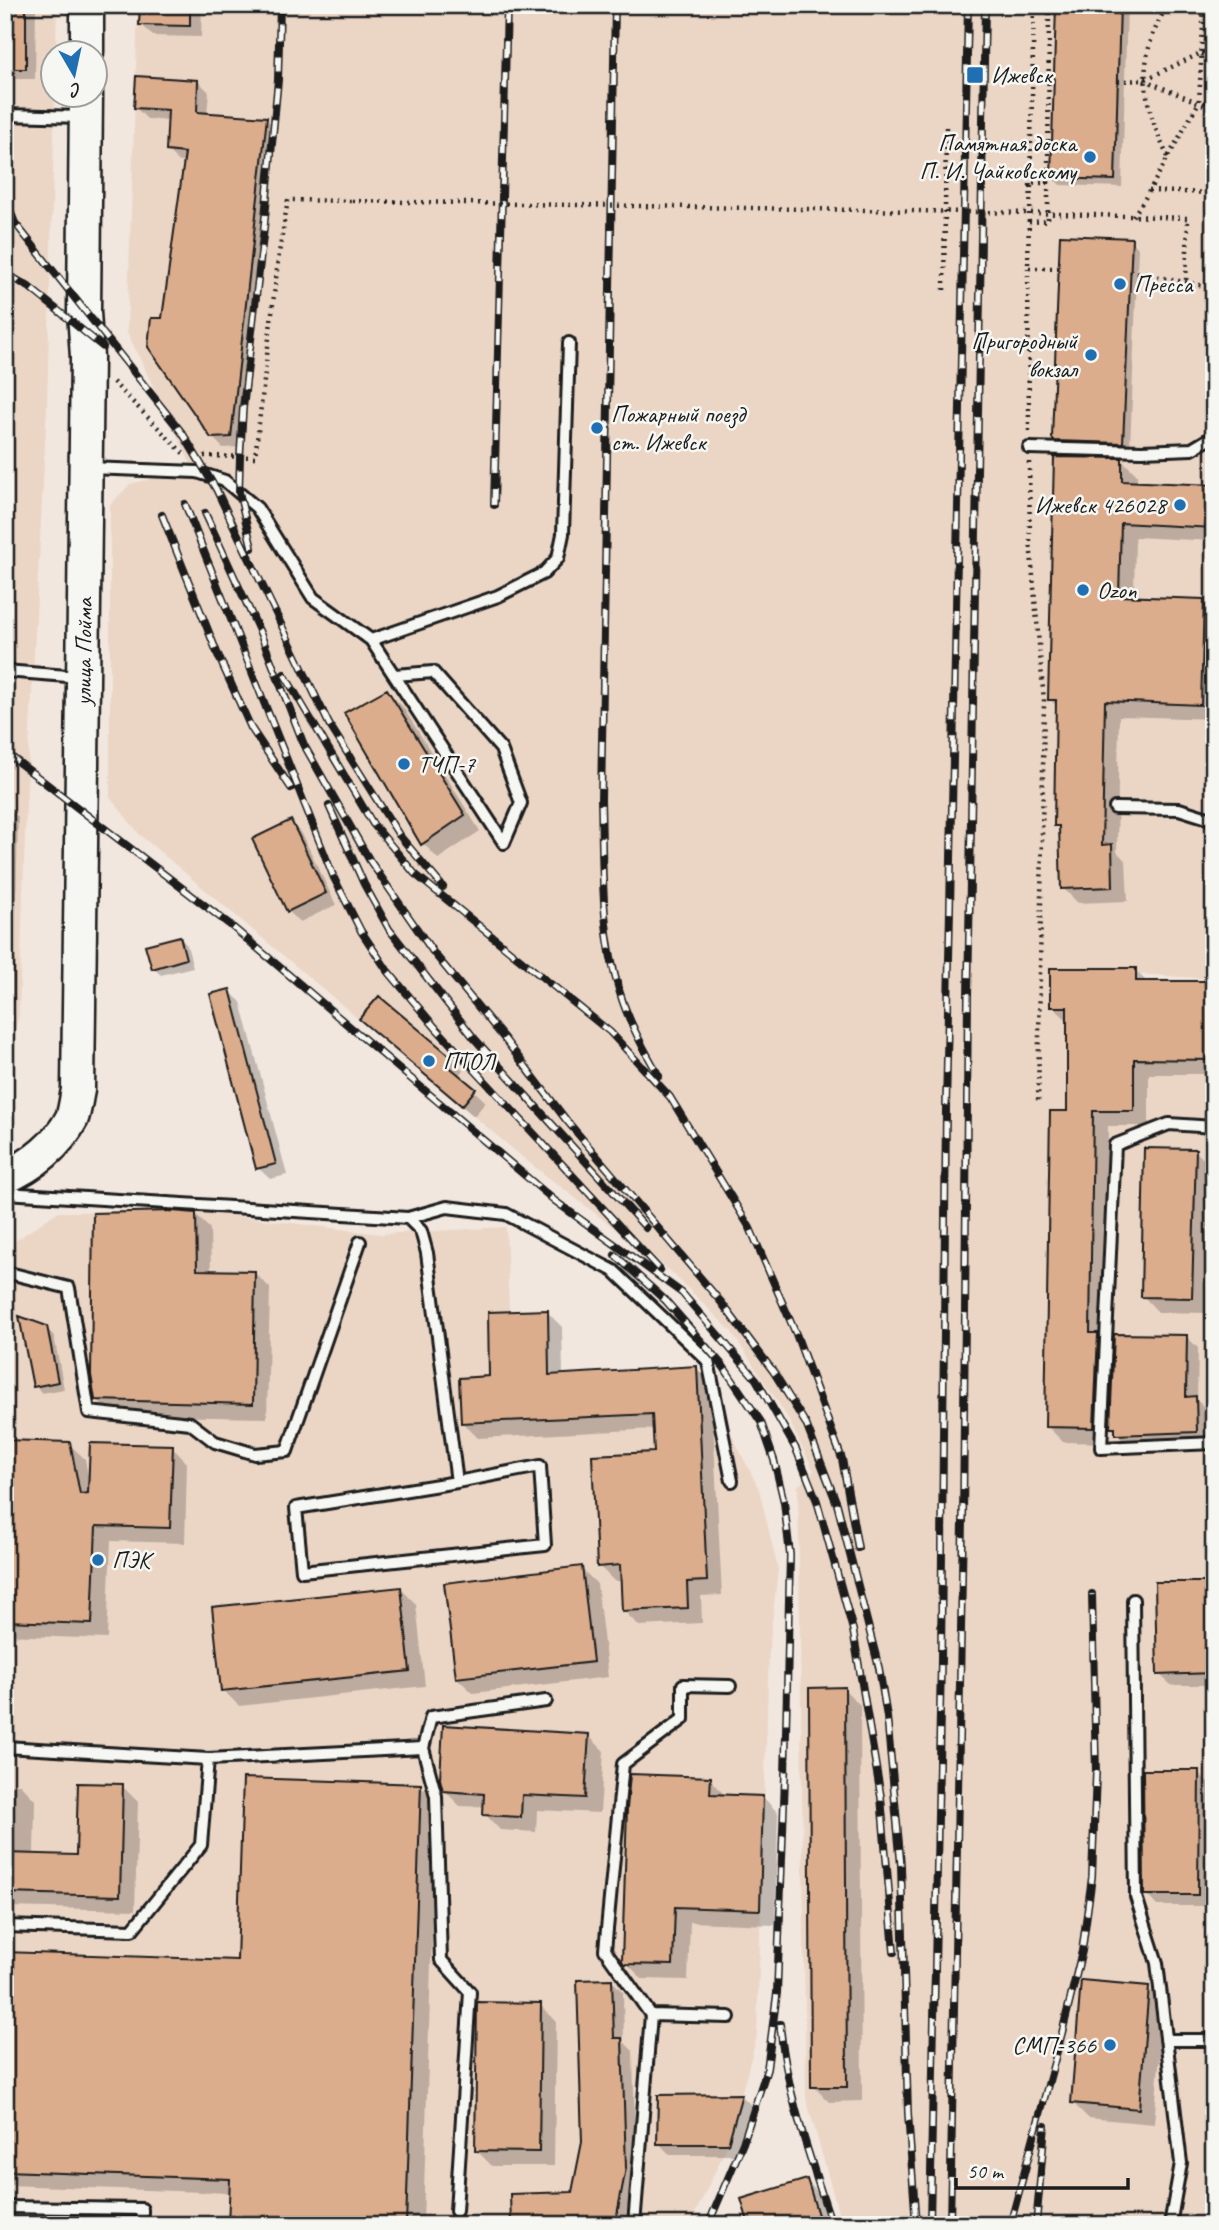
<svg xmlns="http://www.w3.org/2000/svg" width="1219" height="2230" viewBox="0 0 1219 2230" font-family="Caveat,sans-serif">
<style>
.built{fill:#ebd6c6}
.shadow{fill:#0003}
.building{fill:#dcad8d;stroke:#1c1c1c;stroke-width:2}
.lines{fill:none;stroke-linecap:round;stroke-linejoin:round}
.lane-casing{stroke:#1c1c1c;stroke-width:16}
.secondary-casing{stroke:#1c1c1c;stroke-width:37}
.path{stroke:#1c1c1c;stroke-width:4.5;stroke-dasharray:2 5;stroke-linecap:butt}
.lane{stroke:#f6f6f2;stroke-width:10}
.secondary{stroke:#f6f6f2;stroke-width:32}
.rail-casing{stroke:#1c1c1c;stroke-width:8}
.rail{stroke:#f6f6f2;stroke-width:5;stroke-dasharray:16;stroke-linecap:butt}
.path-bridge{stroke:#1c1c1c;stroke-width:4.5;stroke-dasharray:2 5;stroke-linecap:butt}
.poi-dot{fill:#1f6fb2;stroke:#f6f6f2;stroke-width:2.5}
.labels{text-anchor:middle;stroke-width:5;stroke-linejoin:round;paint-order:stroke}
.poi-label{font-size:24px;fill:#1c1c1c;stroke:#f6f6f2;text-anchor:start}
.street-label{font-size:24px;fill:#1c1c1c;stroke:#f6f6f2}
</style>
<rect width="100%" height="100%" fill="#f1e7de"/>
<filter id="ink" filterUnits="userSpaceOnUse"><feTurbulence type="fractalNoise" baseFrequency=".0143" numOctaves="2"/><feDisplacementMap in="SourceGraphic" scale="14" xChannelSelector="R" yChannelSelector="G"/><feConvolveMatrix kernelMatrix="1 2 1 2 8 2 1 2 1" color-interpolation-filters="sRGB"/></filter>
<g filter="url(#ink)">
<path class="built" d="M 5,5 L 57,5 L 56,52 L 52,52 L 52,94 L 55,95 L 47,407 L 26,806 L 19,1015 L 11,1042 L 5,1051 Z
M 138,5 L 1214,5 L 1214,979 L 1136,974 L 1136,981 L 1214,981 L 1214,2225 L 842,2225 L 806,2098 L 798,1486 L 814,1471 L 786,1415 L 731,1331 L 670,1271 L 527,1161 L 140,835 L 110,797 L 110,505 L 130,484 L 165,475 L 196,475 L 127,332 Z
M 196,1211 L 381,1234 L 506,1227 L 509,1311 L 548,1310 L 549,1375 L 697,1366 L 759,1489 L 778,1569 L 769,1650 L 757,2036 L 728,2144 L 690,2225 L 5,2225 L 5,1248 L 57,1212 Z"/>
<path class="shadow" d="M 5,5 L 36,5 L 35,79 L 5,79 Z
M 141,5 L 202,5 L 201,37 L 153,36 L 141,24 Z
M 1057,5 L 1127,5 L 1122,187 L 1060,185 L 1053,178 Z
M 198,81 L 209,92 L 207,114 L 266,119 L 277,130 L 241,447 L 223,448 L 212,437 L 163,320 L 185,162 L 179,162 L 168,151 L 170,120 L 147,119 L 136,108 Z
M 1131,240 L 1138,248 L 1130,448 L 1064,448 L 1054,438 Z
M 5,287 L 15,296 L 5,311 Z
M 1122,460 L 1137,475 L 1137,483 L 1214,487 L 1214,541 L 1135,537 L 1134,598 L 1203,600 L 1214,611 L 1214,719 L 1119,716 L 1117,852 L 1126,861 L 1128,901 L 1078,903 L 1063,888 L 1061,831 L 1055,825 L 1057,707 L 1050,699 Z
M 387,691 L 403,707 L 480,831 L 438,859 L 423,843 Z
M 5,805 L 18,817 L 14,1004 L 5,1007 Z
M 290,823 L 302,834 L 336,905 L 300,922 L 288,911 Z
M 180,938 L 187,945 L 193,967 L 161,975 L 153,968 Z
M 1135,970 L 1148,983 L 1214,983 L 1214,1074 L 1149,1074 L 1149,1126 L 1108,1126 L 1105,1342 L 1115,1353 L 1186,1336 L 1198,1348 L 1197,1400 L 1207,1410 L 1208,1443 L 1128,1446 L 1110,1426 L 1109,1443 L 1063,1442 L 1047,1426 L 1068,1112 L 1069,1022 L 1052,1006 Z
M 229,991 L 241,1002 L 287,1175 L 270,1179 L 258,1168 Z
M 373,1031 L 452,1059 L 463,1070 L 458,1076 L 486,1102 L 474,1116 Z
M 5,1053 L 12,1077 L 5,1079 L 5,1062 L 7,1061 Z
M 1195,1151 L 1211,1166 L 1207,1313 L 1158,1312 L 1143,1296 Z
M 195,1214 L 210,1229 L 211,1272 L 255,1273 L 270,1288 L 267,1418 L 112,1415 L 97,1400 Z
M 547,1312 L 562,1327 L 563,1376 L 696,1368 L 711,1383 L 722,1595 L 701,1596 L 702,1623 L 639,1626 L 624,1611 L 622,1581 L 614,1581 L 599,1566 L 656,1454 L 654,1429 L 478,1438 L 463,1423 L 491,1377 Z
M 46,1328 L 54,1336 L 64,1389 L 42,1393 L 35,1386 Z
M 5,1442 L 69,1444 L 85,1459 L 89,1481 L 172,1447 L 187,1463 L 185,1543 L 111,1541 L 107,1639 L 5,1635 Z
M 581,1568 L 597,1584 L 608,1677 L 473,1693 L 457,1678 Z
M 1211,1584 L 1214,1587 L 1214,1685 L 1171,1685 L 1159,1674 Z
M 400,1588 L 416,1604 L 425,1686 L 239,1706 L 223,1690 Z
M 844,1689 L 860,1705 L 862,2101 L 829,2102 L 813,2086 Z
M 588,1735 L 604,1751 L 600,1813 L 537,1810 L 536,1832 L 500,1830 L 485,1814 L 485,1807 L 460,1806 L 444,1790 Z
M 1198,1772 L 1210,1784 L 1209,1906 L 1157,1906 L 1146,1894 Z
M 710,1778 L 725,1796 L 763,1797 L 778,1813 L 775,1925 L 690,1922 L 688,1980 L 642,1979 L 626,1962 Z
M 5,1784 L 20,1784 L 35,1800 L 34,1855 L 78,1856 L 122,1786 L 138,1802 L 135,1910 L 5,1907 Z
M 420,1785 L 436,1801 L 423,2225 L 229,2225 L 231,2193 L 5,2185 L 5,1954 L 238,1962 Z
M 612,1981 L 623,1992 L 624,2042 L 633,2051 L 636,2180 L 628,2225 L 513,2225 L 574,2194 Z
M 1148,1988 L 1164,2004 L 1154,2124 L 1088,2118 L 1073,2103 Z
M 540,2005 L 556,2021 L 554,2166 L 492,2166 L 476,2150 Z
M 660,2096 L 742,2096 L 753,2107 L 739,2155 L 670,2155 L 659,2143 Z
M 807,2181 L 822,2197 L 831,2225 L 751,2225 Z
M 62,2217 L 107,2218 L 113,2225 L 62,2225 Z"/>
<path class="building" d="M 5,5 L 26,5 L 26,69 L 5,69 Z
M 140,5 L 190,5 L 190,26 L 139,25 Z
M 1056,5 L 1120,5 L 1115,180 L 1051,178 Z
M 136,76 L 198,80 L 197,112 L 267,117 L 231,437 L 211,438 L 148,347 L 151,318 L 162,318 L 185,153 L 166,151 L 168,110 L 134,108 Z
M 1060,235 L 1132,238 L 1123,443 L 1054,441 L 1052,438 Z
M 1054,457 L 1122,458 L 1122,481 L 1214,485 L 1214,528 L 1121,523 L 1119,596 L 1204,599 L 1201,705 L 1105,701 L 1102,845 L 1112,844 L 1113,887 L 1061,889 L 1059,826 L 1054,826 L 1056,700 L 1048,700 Z
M 387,689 L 465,815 L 421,845 L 344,713 Z
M 291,820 L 326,893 L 287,912 L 252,839 Z
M 180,936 L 186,959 L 152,969 L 145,945 Z
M 1050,968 L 1136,968 L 1136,981 L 1214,981 L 1214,1060 L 1134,1059 L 1134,1111 L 1093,1111 L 1090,1333 L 1098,1333 L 1094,1428 L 1045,1427 L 1050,1111 L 1067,1111 L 1067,1007 L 1050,1007 Z
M 230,989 L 276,1164 L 256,1169 L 210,994 Z
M 379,996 L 453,1058 L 447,1065 L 476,1089 L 462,1106 L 359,1019 Z
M 1144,1148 L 1196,1149 L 1192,1298 L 1141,1297 Z
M 172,1211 L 196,1213 L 197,1270 L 255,1271 L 253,1404 L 95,1400 L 91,1375 L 93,1213 Z
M 548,1310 L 549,1375 L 697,1366 L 707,1581 L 687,1582 L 688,1608 L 622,1611 L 620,1565 L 597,1567 L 592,1455 L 654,1452 L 652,1414 L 461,1423 L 459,1378 L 489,1376 L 488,1312 Z
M 19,1316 L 47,1326 L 58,1382 L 33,1387 Z
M 1114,1334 L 1187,1335 L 1186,1397 L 1196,1396 L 1197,1432 L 1115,1435 L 1115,1428 L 1110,1428 Z
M 5,1440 L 70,1442 L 80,1494 L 88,1493 L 90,1443 L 173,1445 L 170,1528 L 96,1526 L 92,1624 L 5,1621 Z
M 582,1566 L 593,1662 L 456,1678 L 444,1583 Z
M 1155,1582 L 1212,1582 L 1213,1673 L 1157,1675 Z
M 401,1587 L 410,1671 L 221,1691 L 212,1607 Z
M 845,1687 L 847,2087 L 811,2087 L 809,1688 Z
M 443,1725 L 589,1734 L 585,1798 L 522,1795 L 521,1817 L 483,1815 L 484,1794 L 443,1791 L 440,1779 Z
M 1143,1770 L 1199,1770 L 1198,1895 L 1144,1895 Z
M 630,1774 L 711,1777 L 710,1794 L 763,1796 L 760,1910 L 675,1907 L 673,1965 L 624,1964 L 622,1961 L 627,1809 Z
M 243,1778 L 421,1784 L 406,2225 L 228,2225 L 230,2179 L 5,2171 L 5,1952 L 237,1960 Z
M 78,1783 L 123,1784 L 120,1896 L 5,1893 L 5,1853 L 76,1855 Z
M 612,1979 L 614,2038 L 622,2038 L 626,2168 L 615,2225 L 511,2225 L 510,2194 L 572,2192 L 582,2142 L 577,1980 Z
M 1081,1980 L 1149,1986 L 1139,2109 L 1071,2103 Z
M 477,2002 L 541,2003 L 539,2152 L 475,2151 Z
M 742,2094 L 728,2144 L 657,2144 L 658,2095 Z
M 807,2179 L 821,2225 L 749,2225 L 741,2199 Z"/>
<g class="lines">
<g class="lane-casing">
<path id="lane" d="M 5,115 L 83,117
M 1029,448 L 1142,451 L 1192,449 L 1214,436
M 89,468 L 197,472 L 225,481 L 257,508 L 313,598 L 371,640 L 504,843 L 521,803 L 501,749 L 433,672 L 395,675
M 371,640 L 498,596 L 544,573 L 558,558 L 563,534 L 569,343
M 5,671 L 80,677
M 1115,808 L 1179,809 L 1214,820
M 1214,1127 L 1169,1124 L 1115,1145 L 1101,1448 L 1214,1443
M 5,1193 L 408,1218 L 421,1231 L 427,1253 L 457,1482
M 408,1218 L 447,1207 L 506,1214 L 614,1271 L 708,1361 L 732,1481
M 5,1272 L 69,1288 L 89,1412 L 190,1423 L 215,1442 L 255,1454 L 287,1451 L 360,1242
M 540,1466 L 545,1545 L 302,1571 L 296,1508 L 457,1482 Z
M 1133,1600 L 1136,1897 L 1157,1963 L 1181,2163 L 1170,2225
M 5,1747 L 208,1759 L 423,1748
M 5,1926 L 132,1930 L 201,1845 L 208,1759
M 651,2015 L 605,1950 L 623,1764 L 683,1719 L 683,1685 L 730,1686
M 1166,2040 L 1214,2040
M 5,2207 L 142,2209 L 142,2225
M 456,2211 L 470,1992 L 441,1960 L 436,1796 L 423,1748 L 431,1717 L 546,1701
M 634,2225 L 651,2015 L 729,2017"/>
</g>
<g class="secondary-casing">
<g id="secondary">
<path d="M 87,52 L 87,5"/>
<path id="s1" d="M 5,1177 C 32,1166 59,1144 72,1118 C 75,1110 76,1099 78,1090 L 87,357 L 84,312 L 86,94"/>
</g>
</g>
<path class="path" d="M 1201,54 L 1214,55
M 1033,76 L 1054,77
M 1144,80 L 1214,109
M 1118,81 L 1144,80 L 1214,47
M 1204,102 L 1214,102
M 1168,157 C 1142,103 1134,59 1168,5
M 1048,183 L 1049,5
M 1030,186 L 1034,5
M 1149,191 L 1214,193
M 1029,213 L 1028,268 L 1059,268
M 1133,216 L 1144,200 L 1199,102 L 1204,5
M 1029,222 L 1048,221 L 1048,183 L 1031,183 L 1030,213 C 1083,215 1136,216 1188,218 L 1186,282
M 1028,268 L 1029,433
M 1130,271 L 1214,288
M 944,290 L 946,127
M 113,382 L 185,455
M 204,456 L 255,457 L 279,253 L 288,200 L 352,201
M 1029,462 L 1030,542 L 1044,701 L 1038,1105"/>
<use href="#lane" class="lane"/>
<use href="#secondary" class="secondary"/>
<g class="rail-casing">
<path id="rail" d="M 615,5 L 601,800 C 603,864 600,932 620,993 C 629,1023 644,1049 659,1076
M 5,198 L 15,223 L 183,434 L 216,489 L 329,724 L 399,835 L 443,887
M 5,273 L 29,287 L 103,347
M 185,504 L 334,878 L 361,931 L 387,970 L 435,1027 L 660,1270
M 494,505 L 507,5
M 205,513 L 261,635 L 304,745 L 370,861 L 433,952 L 503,1037 L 567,1121 L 721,1302 L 773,1371 L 806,1424 L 837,1504 L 879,1668 L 887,1717 L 901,1865 L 908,2113 L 916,2225
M 162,515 L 218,655 L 251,728 L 291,788
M 252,548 L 239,492 L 240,457 L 243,408 L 264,228 L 278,80 L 280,5
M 284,674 L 373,824 L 415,874 L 610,1032 L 670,1097 L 750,1228 L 796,1334 L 842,1459 L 858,1548
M 5,752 L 229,924 L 555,1201 L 682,1293 L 756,1379 L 796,1449 L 817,1501 L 853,1630 L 881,1797 L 894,1952
M 329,806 L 364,884 L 389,929 L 474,1038 L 646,1228
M 615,1255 L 666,1301 L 723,1366 L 761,1422 L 774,1460 L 784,1502 L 790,1555 L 785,1777 L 777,1993 L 767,2069 L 743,2143 L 708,2225
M 780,2024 C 786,2093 811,2160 832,2225
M 930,2225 L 941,1660 L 946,1110 L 968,5
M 950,2225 L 963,1521 L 968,997 L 985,5
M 1010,2225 L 1062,2033 L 1082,1951 L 1092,1877 L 1096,1773 L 1092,1594
M 1036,2225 L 1045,2126"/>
</g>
<use href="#rail" class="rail"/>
<path class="path-bridge" d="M 352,201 L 1029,213"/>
</g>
</g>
<g class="poi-dot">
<rect x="966" y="66" width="18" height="18" rx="3.5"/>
<circle cx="1090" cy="157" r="7"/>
<circle cx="1120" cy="284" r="7"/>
<circle cx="1091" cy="355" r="7"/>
<circle cx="597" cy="428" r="7"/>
<circle cx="1180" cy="505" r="7"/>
<circle cx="1083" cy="590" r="7"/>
<circle cx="404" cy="764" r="7"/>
<circle cx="429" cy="1061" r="7"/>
<circle cx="98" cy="1560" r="7"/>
<circle cx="1110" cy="2045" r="7"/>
</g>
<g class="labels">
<g class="poi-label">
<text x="991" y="83">Ижевск</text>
<text x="1076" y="151" text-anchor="end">Памятная доска<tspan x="1076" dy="28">П. И. Чайковскому</tspan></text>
<text x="1134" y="292">Пресса</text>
<text x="1077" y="349" text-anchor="end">Пригородный<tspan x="1077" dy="28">вокзал</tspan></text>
<text x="611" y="422">Пожарный поезд<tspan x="611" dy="28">ст. Ижевск</tspan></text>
<text x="1166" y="513" text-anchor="end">Ижевск 426028</text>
<text x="1097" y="598">Ozon</text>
<text x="418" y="772">ТЧП-7</text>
<text x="443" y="1069">ПТОЛ</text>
<text x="112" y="1568">ПЭК</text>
<text x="1096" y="2053" text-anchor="end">СМП-366</text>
</g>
<g class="street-label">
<text dy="8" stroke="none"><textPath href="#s1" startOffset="558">улица Пойма</textPath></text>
</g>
</g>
<rect width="1219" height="2230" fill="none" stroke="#f6f6f2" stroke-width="28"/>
<rect x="14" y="14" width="1191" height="2202" fill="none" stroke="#1c1c1c" stroke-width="2.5" filter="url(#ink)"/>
<g transform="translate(74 74) rotate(171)"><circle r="33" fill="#f6f6f2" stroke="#9f9f9c" stroke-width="2"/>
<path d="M0-5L12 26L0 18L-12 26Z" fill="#1f6fb2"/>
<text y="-10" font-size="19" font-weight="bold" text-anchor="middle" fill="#1c1c1c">С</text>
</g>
<path d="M956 2178v10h172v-10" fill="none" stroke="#1c1c1c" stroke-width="3.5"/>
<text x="967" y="2178" font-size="21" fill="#1c1c1c" stroke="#f6f6f2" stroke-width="5" paint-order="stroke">50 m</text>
</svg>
